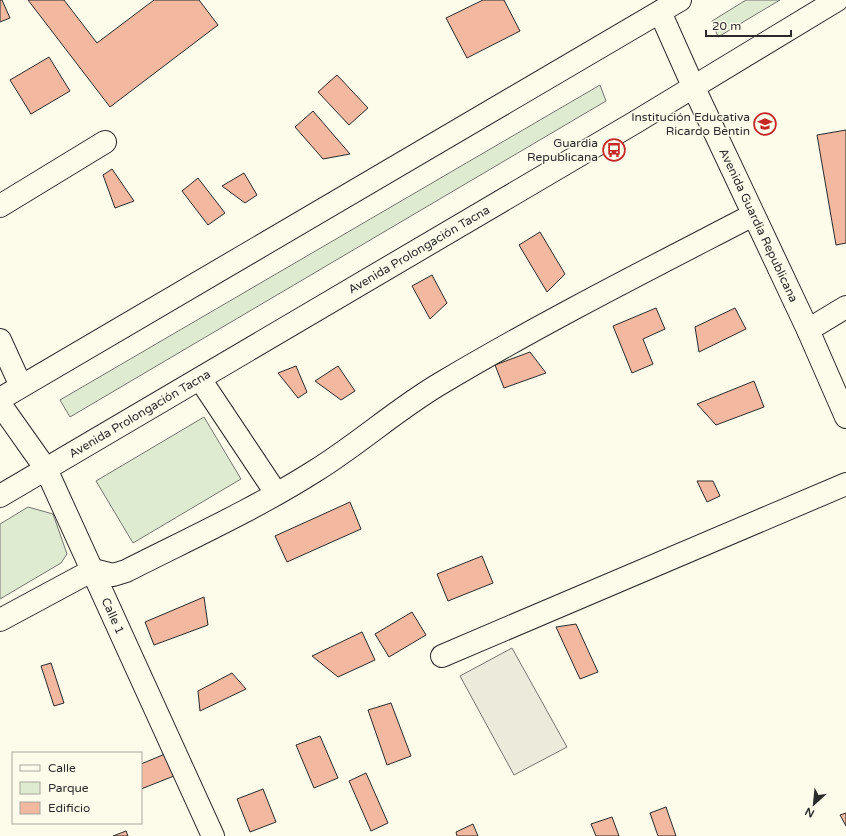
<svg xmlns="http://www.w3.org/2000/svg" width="846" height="836" viewBox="0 0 846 836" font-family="'Varela Round',sans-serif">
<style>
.green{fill:#deebd1;stroke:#74746e}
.parking{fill:#eceadb;stroke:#74746e}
.building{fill:#f2b8a0;stroke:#2b2b2b}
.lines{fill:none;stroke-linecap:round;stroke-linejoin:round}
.minor-casing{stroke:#2b2b2b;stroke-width:24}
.major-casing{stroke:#2b2b2b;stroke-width:24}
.minor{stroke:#fdfbea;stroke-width:22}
.major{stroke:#fdfbea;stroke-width:22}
.labels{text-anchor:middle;stroke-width:3;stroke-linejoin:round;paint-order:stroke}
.poi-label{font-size:12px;fill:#2b2b2b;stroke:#fdfbea;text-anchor:end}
.street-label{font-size:12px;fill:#2b2b2b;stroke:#fdfbea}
</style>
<rect width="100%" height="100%" fill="#fdfbea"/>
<path class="green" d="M 746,0 L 780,0 L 718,37 L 712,21 Z
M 600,85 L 606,101 L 70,417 L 60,400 Z
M 204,417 L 241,479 L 133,543 L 96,481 Z
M 28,507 L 53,514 L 67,554 L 61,563 L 0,599 L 0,524 Z"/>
<path class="parking" d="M 512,648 L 567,747 L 514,775 L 460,676 Z"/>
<path class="building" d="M 0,0 L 2,0 L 10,18 L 0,22 Z
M 28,0 L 64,0 L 97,43 L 154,0 L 199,0 L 218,25 L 110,107 Z
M 483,0 L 504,0 L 520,31 L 467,58 L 446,18 Z
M 49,57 L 70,91 L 31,114 L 10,80 Z
M 337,75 L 368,108 L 349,125 L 318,92 Z
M 313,111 L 350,154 L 323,159 L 295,127 Z
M 846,130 L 846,243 L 836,245 L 817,135 Z
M 112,169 L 134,201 L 115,208 L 103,175 Z
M 244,173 L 257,195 L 245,203 L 222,186 Z
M 198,178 L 225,213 L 208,225 L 182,191 Z
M 540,232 L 565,274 L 547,292 L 519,245 Z
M 432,275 L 447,303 L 430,319 L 412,286 Z
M 656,308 L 665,329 L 643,339 L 653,364 L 632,373 L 613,326 Z
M 735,308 L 746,329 L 699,352 L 695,327 Z
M 530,352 L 546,373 L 504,388 L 495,365 Z
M 296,366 L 307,392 L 298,398 L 278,373 Z
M 338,366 L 355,391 L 341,400 L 315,381 Z
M 754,381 L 764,407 L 716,425 L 697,404 Z
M 697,481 L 713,481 L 720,496 L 707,502 Z
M 350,502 L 361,529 L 287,562 L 275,536 Z
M 482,556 L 493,583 L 448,601 L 437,574 Z
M 204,597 L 208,625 L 154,645 L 145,622 Z
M 412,612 L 426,635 L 389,657 L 375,634 Z
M 576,624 L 598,672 L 580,679 L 556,627 Z
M 362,632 L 375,660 L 338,677 L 312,656 Z
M 51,663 L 64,703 L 54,706 L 41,666 Z
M 232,673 L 246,689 L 200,711 L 198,691 Z
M 391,703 L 411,756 L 387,765 L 368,710 Z
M 320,736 L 338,778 L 314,788 L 296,745 Z
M 165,754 L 174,776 L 141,789 L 141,764 Z
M 366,773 L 388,823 L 371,831 L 349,781 Z
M 263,789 L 276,822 L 250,832 L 237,799 Z
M 666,807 L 676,836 L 658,836 L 650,813 Z
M 846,813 L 846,826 L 840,815 Z
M 612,817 L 619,836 L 596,836 L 591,824 Z
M 473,824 L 478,836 L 457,836 L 456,832 Z
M 126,831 L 128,836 L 113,836 Z"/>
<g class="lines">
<g class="minor-casing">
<g id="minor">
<path id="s1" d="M 660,12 L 693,86 L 808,330 L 846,417"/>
<path d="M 0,206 L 105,142"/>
<path d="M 808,330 L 846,307"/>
<path d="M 0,340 L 21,386"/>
<path d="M 200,379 L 276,493"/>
<path id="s2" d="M 0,404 L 46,469 L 213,836"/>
<path d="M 0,620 L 93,570 L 113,575 L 126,571 C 189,539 255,509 315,471 C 359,444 398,408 443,382 C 544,322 649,269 753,215"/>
<path d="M 442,656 L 846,484"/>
</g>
</g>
<g class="major-casing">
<g id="major">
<path d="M 0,399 L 680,0"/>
<path id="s3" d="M 0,496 L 634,123 L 837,0"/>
</g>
</g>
<use href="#minor" class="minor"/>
<use href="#major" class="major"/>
</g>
<defs>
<g id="school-ring" transform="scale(1.15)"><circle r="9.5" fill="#fdfbea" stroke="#c62828" stroke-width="1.5"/><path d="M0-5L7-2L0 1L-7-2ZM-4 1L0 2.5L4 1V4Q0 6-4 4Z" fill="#c62828"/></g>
<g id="bus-ring" transform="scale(1.15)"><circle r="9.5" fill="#fdfbea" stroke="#c62828" stroke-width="1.5"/><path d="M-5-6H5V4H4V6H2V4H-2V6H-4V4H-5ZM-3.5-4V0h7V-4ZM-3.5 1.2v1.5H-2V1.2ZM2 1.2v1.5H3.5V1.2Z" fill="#c62828"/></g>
</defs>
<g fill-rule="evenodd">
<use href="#school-ring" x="765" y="124"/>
<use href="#bus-ring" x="614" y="150"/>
</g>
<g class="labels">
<g class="poi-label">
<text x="750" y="121">Institución Educativa<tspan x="750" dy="14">Ricardo Bentin</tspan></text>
<text x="598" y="147">Guardia<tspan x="598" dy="14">Republicana</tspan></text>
</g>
<g class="street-label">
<text dy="4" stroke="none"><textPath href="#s1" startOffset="235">Avenida Guardia Republicana</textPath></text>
<text dy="4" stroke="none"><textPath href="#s3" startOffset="486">Avenida Prolongación Tacna</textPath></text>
<text dy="4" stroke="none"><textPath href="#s3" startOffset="162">Avenida Prolongación Tacna</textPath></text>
<text dy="4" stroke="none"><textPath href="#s2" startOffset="241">Calle 1</textPath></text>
</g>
</g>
<rect x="12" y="752" width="130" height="72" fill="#fdfbea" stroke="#a9a89e"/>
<rect x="20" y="765" width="20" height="6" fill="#fdfbea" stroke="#a9a89e"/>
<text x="48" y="772" font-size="12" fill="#2b2b2b">Calle</text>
<rect x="20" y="782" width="20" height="12" fill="#deebd1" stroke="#a9a89e"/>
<text x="48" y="792" font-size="12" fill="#2b2b2b">Parque</text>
<rect x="20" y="802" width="20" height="12" fill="#f2b8a0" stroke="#a9a89e"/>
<text x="48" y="812" font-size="12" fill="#2b2b2b">Edificio</text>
<g transform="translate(814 804) rotate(207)" stroke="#fdfbea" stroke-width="3" paint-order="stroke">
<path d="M0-3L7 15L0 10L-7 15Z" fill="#2b2b2b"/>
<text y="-6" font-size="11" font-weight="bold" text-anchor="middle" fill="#2b2b2b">N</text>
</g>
<path d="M706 30v6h85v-6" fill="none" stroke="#2b2b2b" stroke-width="2"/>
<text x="712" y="30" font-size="12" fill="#2b2b2b" stroke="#fdfbea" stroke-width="3" paint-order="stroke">20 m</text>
</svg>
